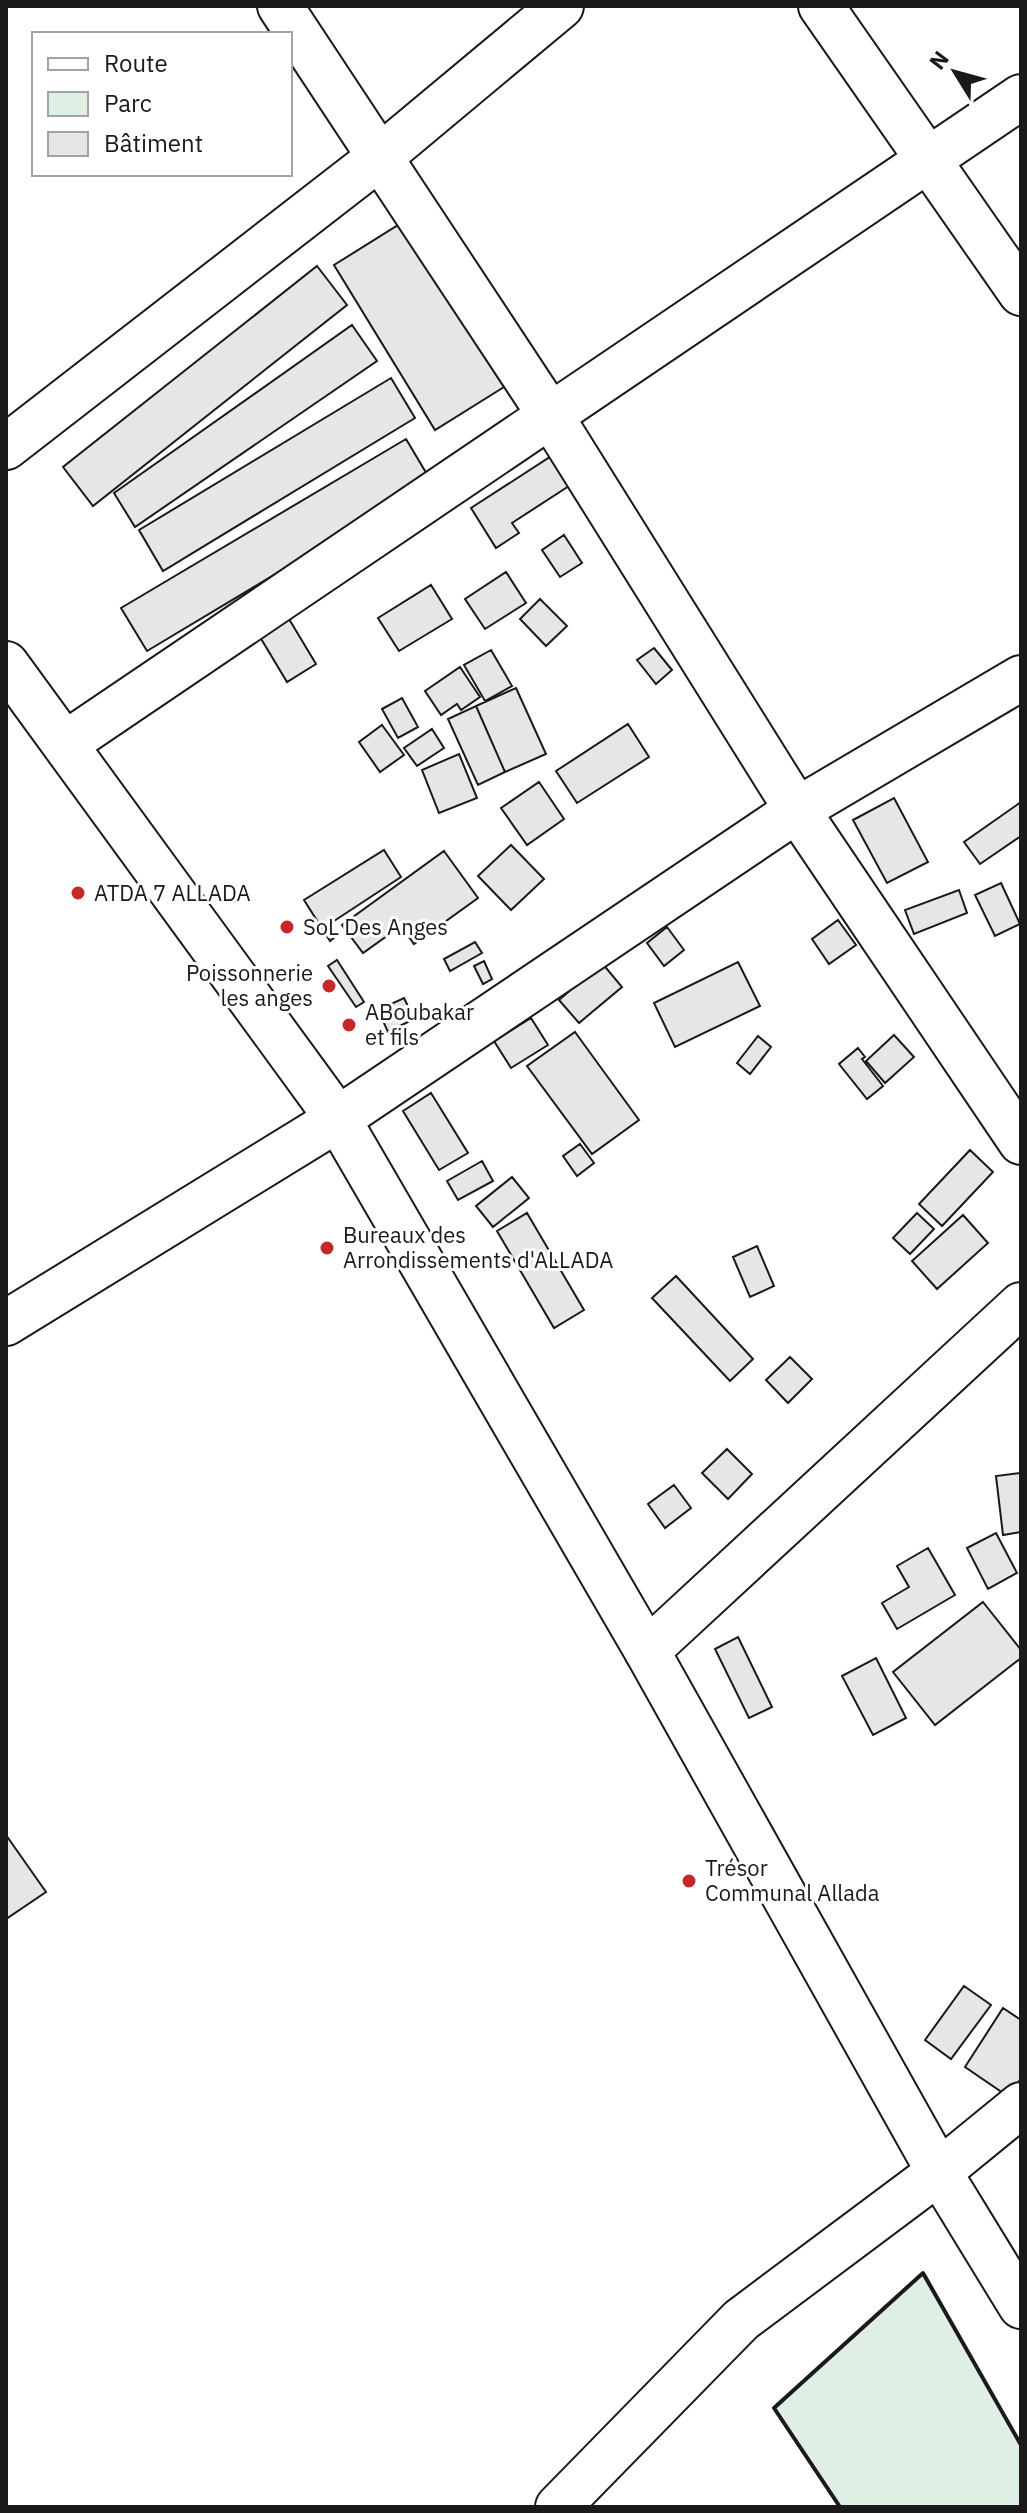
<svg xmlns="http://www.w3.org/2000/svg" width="1027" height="2513" viewBox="0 0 1027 2513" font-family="'IBM Plex Sans',sans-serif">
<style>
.green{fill:#e0efe3;stroke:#6a6a6a;stroke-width:2}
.building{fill:#e6e6e6;stroke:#1a1a1a;stroke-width:2}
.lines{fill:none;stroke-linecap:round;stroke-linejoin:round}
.minor-casing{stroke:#1a1a1a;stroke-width:48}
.major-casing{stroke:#1a1a1a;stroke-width:48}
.minor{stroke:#fff;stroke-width:44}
.major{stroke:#fff;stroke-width:44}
.wall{stroke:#1a1a1a;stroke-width:4}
.poi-dot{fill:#c62828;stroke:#fff;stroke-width:3}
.labels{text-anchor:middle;stroke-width:6;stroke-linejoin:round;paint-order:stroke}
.poi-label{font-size:22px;fill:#1a1a1a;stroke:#fff;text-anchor:start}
</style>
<rect width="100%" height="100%" fill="#fff"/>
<path class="green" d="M 923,2273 L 1021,2445 L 1021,2507 L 840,2507 L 774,2408 Z"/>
<path class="building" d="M 403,222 L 504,387 L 435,430 L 334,265 Z
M 317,266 L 347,305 L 93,506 L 63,467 Z
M 352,325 L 377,361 L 135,527 L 114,493 Z
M 391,378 L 415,418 L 163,571 L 139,530 Z
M 406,439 L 431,481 L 147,651 L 121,608 Z
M 553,455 L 572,484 L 512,523 L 519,533 L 496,548 L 471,508 Z
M 564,535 L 582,563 L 560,577 L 542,550 Z
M 506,572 L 526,603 L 485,629 L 465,599 Z
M 431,585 L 452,619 L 399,651 L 378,618 Z
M 540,599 L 567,626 L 546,646 L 520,619 Z
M 289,619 L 316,664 L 287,682 L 260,637 Z
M 654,648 L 672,670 L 656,684 L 637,660 Z
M 491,650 L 512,686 L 485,701 L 464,665 Z
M 460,667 L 480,697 L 461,710 L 457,704 L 441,715 L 425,691 Z
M 516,688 L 546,754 L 505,772 L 476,706 Z
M 402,698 L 418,727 L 398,738 L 382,709 Z
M 476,706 L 505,772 L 478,785 L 448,719 Z
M 628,724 L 649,757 L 577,803 L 556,771 Z
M 382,725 L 404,755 L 380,772 L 359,742 Z
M 432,729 L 444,748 L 417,766 L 404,748 Z
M 459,754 L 477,798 L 439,813 L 422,770 Z
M 539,782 L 564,819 L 527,845 L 501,808 Z
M 894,798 L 928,862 L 887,883 L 853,820 Z
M 1021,802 L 1021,836 L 980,864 L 964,842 Z
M 511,845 L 544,879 L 511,910 L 478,876 Z
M 384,850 L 401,877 L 328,925 L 335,937 L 330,941 L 304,900 Z
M 444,851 L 478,898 L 414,944 L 401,926 L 363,953 L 342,925 Z
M 1001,883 L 1020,924 L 995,936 L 975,895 Z
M 959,890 L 967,913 L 914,934 L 905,910 Z
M 838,920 L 856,945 L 829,964 L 812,939 Z
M 667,927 L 684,950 L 664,966 L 647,943 Z
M 475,942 L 482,953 L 450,971 L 444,959 Z
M 337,960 L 364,1002 L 356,1007 L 328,966 Z
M 484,961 L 492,979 L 483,984 L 474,966 Z
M 738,962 L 760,1006 L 675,1047 L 654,1003 Z
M 602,963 L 622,987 L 579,1023 L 559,1000 Z
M 404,998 L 414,1019 L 388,1032 L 378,1010 Z
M 531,1018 L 548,1045 L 511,1068 L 494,1041 Z
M 575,1032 L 639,1120 L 592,1154 L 527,1066 Z
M 894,1035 L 914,1057 L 885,1083 L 866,1061 Z
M 758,1036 L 771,1047 L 750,1074 L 737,1063 Z
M 858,1048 L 865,1057 L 862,1059 L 883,1086 L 867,1099 L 839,1064 Z
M 431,1093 L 468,1153 L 439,1170 L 403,1111 Z
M 580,1144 L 594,1163 L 577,1176 L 563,1156 Z
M 970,1150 L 993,1172 L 942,1226 L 919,1204 Z
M 482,1161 L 493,1181 L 458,1200 L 447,1181 Z
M 512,1177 L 529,1198 L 493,1227 L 476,1206 Z
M 527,1213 L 584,1310 L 554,1328 L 497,1231 Z
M 917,1213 L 934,1229 L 910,1254 L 893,1238 Z
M 963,1215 L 988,1243 L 937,1289 L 912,1261 Z
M 757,1246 L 774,1286 L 750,1297 L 733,1257 Z
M 676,1276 L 753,1359 L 730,1381 L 652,1298 Z
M 790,1357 L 812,1379 L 788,1403 L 766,1380 Z
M 727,1449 L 752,1474 L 728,1499 L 702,1473 Z
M 1021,1473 L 1021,1532 L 1003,1535 L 996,1476 Z
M 674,1485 L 691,1508 L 665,1528 L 648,1504 Z
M 996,1533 L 1017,1573 L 988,1589 L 967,1548 Z
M 928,1548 L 955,1595 L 897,1629 L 882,1603 L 909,1587 L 897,1566 Z
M 983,1602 L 1021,1650 L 1021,1658 L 935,1725 L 893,1672 Z
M 738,1637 L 772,1707 L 749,1718 L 715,1649 Z
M 876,1658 L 906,1718 L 873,1735 L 842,1676 Z
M 6,1835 L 46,1892 L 6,1919 Z
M 964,1986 L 991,2005 L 951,2059 L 925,2040 Z
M 1003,2008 L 1021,2020 L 1021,2078 L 1009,2097 L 965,2067 Z"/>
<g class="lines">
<g class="minor-casing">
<path id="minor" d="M 280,6 L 550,415 L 797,810 L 1021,1142
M 821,6 L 1021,293
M 6,447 L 380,157 L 561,6
M 65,744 L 1021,97
M 6,1323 L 338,1119 L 797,810 L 1021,678
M 647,1651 L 1021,1305
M 558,2507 L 741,2320 L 939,2172 L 1021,2105"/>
</g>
<g class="major-casing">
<path id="major" d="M 6,664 L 338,1119 L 647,1651 L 939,2172 L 1021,2306"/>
</g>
<use href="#minor" class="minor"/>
<use href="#major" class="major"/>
<path class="wall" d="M 840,2507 L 774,2408 L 923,2273 L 1021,2445"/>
</g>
<g class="poi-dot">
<circle cx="78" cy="893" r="8"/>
<circle cx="287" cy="927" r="8"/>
<circle cx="329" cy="986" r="8"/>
<circle cx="349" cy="1025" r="8"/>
<circle cx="327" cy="1248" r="8"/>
<circle cx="689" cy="1881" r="8"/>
</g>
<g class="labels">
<g class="poi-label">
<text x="94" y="901">ATDA 7 ALLADA</text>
<text x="303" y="935">SoL Des Anges</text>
<text x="313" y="981" text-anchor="end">Poissonnerie<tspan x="313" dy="25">les anges</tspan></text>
<text x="365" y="1020">ABoubakar<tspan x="365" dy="25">et fils</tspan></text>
<text x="343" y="1243">Bureaux des<tspan x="343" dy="25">Arrondissements d'ALLADA</tspan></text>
<text x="705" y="1876">Trésor<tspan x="705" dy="25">Communal Allada</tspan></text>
</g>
</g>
<rect width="1027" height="2513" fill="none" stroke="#1a1a1a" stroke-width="16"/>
<rect x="32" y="32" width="260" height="144" fill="#ffffff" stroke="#a3a3a3" stroke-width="2"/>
<rect x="48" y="58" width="40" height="12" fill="#ffffff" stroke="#a3a3a3" stroke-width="2"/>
<text x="104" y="72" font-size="24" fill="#1a1a1a">Route</text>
<rect x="48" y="92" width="40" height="24" fill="#e0efe3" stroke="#a3a3a3" stroke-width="2"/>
<text x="104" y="112" font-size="24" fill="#1a1a1a">Parc</text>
<rect x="48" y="132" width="40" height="24" fill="#e6e6e6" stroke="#a3a3a3" stroke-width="2"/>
<text x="104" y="152" font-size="24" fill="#1a1a1a">Bâtiment</text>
<g transform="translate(955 72) rotate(307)" stroke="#ffffff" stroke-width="6" paint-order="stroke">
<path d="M0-6L14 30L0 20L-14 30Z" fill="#1a1a1a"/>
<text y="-12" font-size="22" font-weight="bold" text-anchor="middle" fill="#1a1a1a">N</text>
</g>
</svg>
